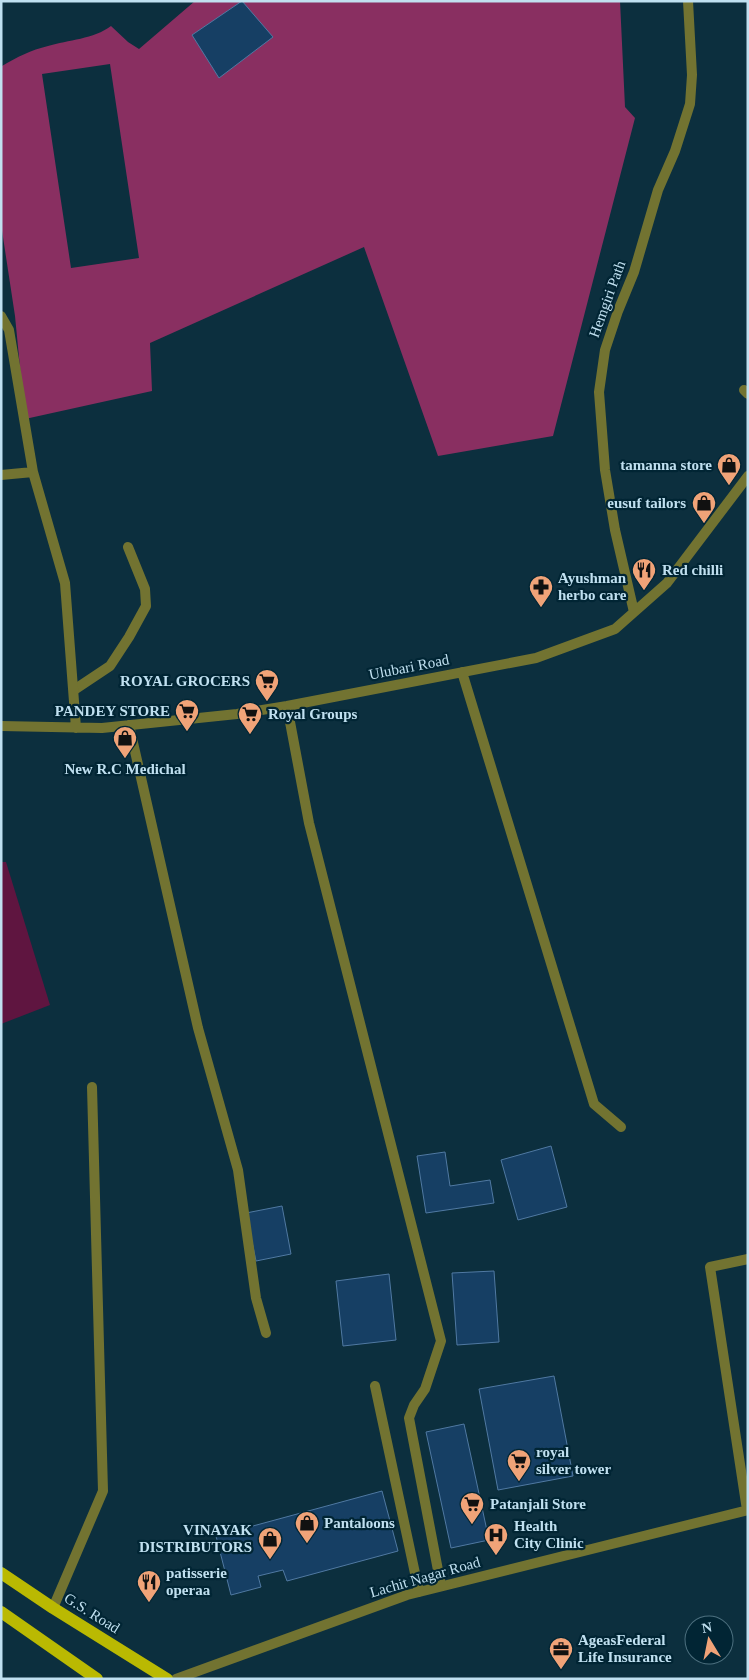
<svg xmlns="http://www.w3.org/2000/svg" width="749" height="1680" viewBox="0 0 749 1680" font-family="'Times New Roman',serif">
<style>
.green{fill:#5f1540}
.forest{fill:#892f61;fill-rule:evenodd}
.building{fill:#163f64;stroke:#5079a2}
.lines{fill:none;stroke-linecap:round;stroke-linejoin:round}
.service{stroke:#727331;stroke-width:10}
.minor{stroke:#727331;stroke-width:10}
.primary{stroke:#bab902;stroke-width:12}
.labels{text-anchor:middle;stroke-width:4.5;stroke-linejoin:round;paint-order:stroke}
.street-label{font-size:15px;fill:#c0e0f0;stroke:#012534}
.poi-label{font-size:15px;font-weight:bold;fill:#c0e0f0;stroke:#012534;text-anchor:start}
</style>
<rect width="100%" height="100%" fill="#0c2f3e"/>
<path class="green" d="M 1,862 L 6,862 L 50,1005 L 1,1024 Z"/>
<path class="forest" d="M 195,1 L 620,1 L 625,107 L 635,118 L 553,436 L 438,456 L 364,247 L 150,343 L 152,391 L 25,419 L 15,316 L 1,224 L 2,66 C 17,57 31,50 48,46 C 68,40 94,39 111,26 L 128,42 L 139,49 ZM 110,64 L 139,258 L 71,268 L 42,74 Z"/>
<path class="building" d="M 242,1 L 273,37 L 219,78 L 192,35 Z
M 551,1146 L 567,1207 L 518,1220 L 501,1160 Z
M 445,1152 L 450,1186 L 490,1180 L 494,1203 L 426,1213 L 417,1156 Z
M 282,1206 L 291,1254 L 256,1261 L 246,1213 Z
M 494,1271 L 499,1342 L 457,1345 L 452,1273 Z
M 389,1274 L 396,1340 L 343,1346 L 336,1281 Z
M 554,1376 L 573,1476 L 498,1490 L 479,1389 Z
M 464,1424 L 489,1540 L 451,1548 L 426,1432 Z
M 382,1491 L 398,1551 L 287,1581 L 283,1570 L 258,1576 L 261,1587 L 231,1595 L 216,1536 Z"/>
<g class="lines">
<path class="service" d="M 744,390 L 748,394
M 74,690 L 110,666 L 129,637 L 146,606 L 145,589 L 128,547"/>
<path class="minor" d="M 1,316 L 9,330 L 33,472 L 65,583 L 76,728
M 1,475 L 33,472
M 634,612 L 615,530 L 605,470 L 599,392 L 605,350 L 618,311 L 634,272 L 658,190 L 675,151 L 690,104 L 692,75 L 688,1
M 462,672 L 594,1104 L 621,1127
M 287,706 L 309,823 L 441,1341 L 425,1389 L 414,1405 L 409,1418 L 441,1586
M 129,725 L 198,1028 L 238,1170 L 256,1298 L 266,1333
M 1,726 L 102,728 L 237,714 L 287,706 L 536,658 L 615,629 L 667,583 L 748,476
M 375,1386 L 419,1592
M 747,1510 L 710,1267 L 748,1259
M 53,1608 L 103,1491 L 92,1087
M 176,1679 L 407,1595 L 748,1510"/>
<path class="primary" d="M 1,1573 L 53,1608 L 167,1679
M 1,1612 L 97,1679"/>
</g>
<defs>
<g id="shop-pin" transform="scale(1.25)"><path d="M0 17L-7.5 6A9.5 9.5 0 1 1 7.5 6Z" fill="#f0a378" stroke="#012534"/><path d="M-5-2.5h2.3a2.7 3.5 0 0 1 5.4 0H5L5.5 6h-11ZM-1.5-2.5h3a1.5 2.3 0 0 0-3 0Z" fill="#111"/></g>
<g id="restaurant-pin" transform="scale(1.25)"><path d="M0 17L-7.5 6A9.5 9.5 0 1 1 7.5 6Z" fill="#f0a378" stroke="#012534"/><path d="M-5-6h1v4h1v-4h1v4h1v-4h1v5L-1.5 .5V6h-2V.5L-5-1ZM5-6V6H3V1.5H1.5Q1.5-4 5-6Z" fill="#111"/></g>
<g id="pharmacy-pin" transform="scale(1.25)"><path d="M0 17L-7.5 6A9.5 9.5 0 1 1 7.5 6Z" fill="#f0a378" stroke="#012534"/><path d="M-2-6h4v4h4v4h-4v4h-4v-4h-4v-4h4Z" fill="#111"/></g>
<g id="supermarket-pin" transform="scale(1.25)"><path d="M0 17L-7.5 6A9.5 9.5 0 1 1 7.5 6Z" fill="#f0a378" stroke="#012534"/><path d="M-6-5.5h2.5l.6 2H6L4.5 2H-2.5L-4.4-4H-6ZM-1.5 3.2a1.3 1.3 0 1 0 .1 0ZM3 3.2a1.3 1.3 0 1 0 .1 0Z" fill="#111"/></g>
<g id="hospital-pin" transform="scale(1.25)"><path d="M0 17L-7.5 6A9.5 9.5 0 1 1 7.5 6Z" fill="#f0a378" stroke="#012534"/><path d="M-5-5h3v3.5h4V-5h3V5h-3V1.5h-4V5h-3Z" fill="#111"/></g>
<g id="office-pin" transform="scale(1.25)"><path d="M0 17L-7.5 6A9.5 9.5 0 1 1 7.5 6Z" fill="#f0a378" stroke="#012534"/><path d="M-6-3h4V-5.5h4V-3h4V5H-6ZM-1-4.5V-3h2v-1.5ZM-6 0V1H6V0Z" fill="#111"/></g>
</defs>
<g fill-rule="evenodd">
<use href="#shop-pin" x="729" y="465"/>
<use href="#shop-pin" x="704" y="503"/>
<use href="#restaurant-pin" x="644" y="570"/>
<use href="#pharmacy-pin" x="541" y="587"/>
<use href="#supermarket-pin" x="267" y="681"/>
<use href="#supermarket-pin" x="187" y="711"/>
<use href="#supermarket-pin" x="250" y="714"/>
<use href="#shop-pin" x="125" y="738"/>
<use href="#supermarket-pin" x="519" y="1461"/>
<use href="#supermarket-pin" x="472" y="1504"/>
<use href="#shop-pin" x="307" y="1523"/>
<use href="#hospital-pin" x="496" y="1535"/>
<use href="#shop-pin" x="270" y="1539"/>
<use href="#restaurant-pin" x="149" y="1582"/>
<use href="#office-pin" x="561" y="1649"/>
</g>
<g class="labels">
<g class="street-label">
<text transform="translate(607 299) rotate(-70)" y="5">Hemgiri Path</text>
<text transform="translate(409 667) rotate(-11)" y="5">Ulubari Road</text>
<text transform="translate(425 1577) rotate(-16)" y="5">Lachit Nagar Road</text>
<text transform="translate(92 1613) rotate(32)" y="5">G.S. Road</text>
</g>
<g class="poi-label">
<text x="712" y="470" text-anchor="end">tamanna store</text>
<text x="686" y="508" text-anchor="end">eusuf tailors</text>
<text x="662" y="575">Red chilli</text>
<text x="558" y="583">Ayushman<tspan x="558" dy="17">herbo care</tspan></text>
<text x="250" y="686" text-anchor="end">ROYAL GROCERS</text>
<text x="170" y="716" text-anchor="end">PANDEY STORE</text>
<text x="268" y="719">Royal Groups</text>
<text x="125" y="774" text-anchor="middle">New R.C Medichal</text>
<text x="536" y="1457">royal<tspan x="536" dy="17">silver tower</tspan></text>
<text x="490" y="1509">Patanjali Store</text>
<text x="324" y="1528">Pantaloons</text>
<text x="514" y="1531">Health<tspan x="514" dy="17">City Clinic</tspan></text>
<text x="252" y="1535" text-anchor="end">VINAYAK<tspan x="252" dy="17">DISTRIBUTORS</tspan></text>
<text x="166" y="1578">patisserie<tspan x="166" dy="17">operaa</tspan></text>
<text x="578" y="1645">AgeasFederal<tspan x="578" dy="17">Life Insurance</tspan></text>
</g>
</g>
<rect width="749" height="1680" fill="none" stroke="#c0e0f0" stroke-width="5"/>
<g transform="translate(709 1640) rotate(350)"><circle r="24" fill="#012534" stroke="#4d707f"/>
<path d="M0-4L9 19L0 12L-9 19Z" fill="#f0a378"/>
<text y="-8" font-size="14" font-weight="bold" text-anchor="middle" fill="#c0e0f0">N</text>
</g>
</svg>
